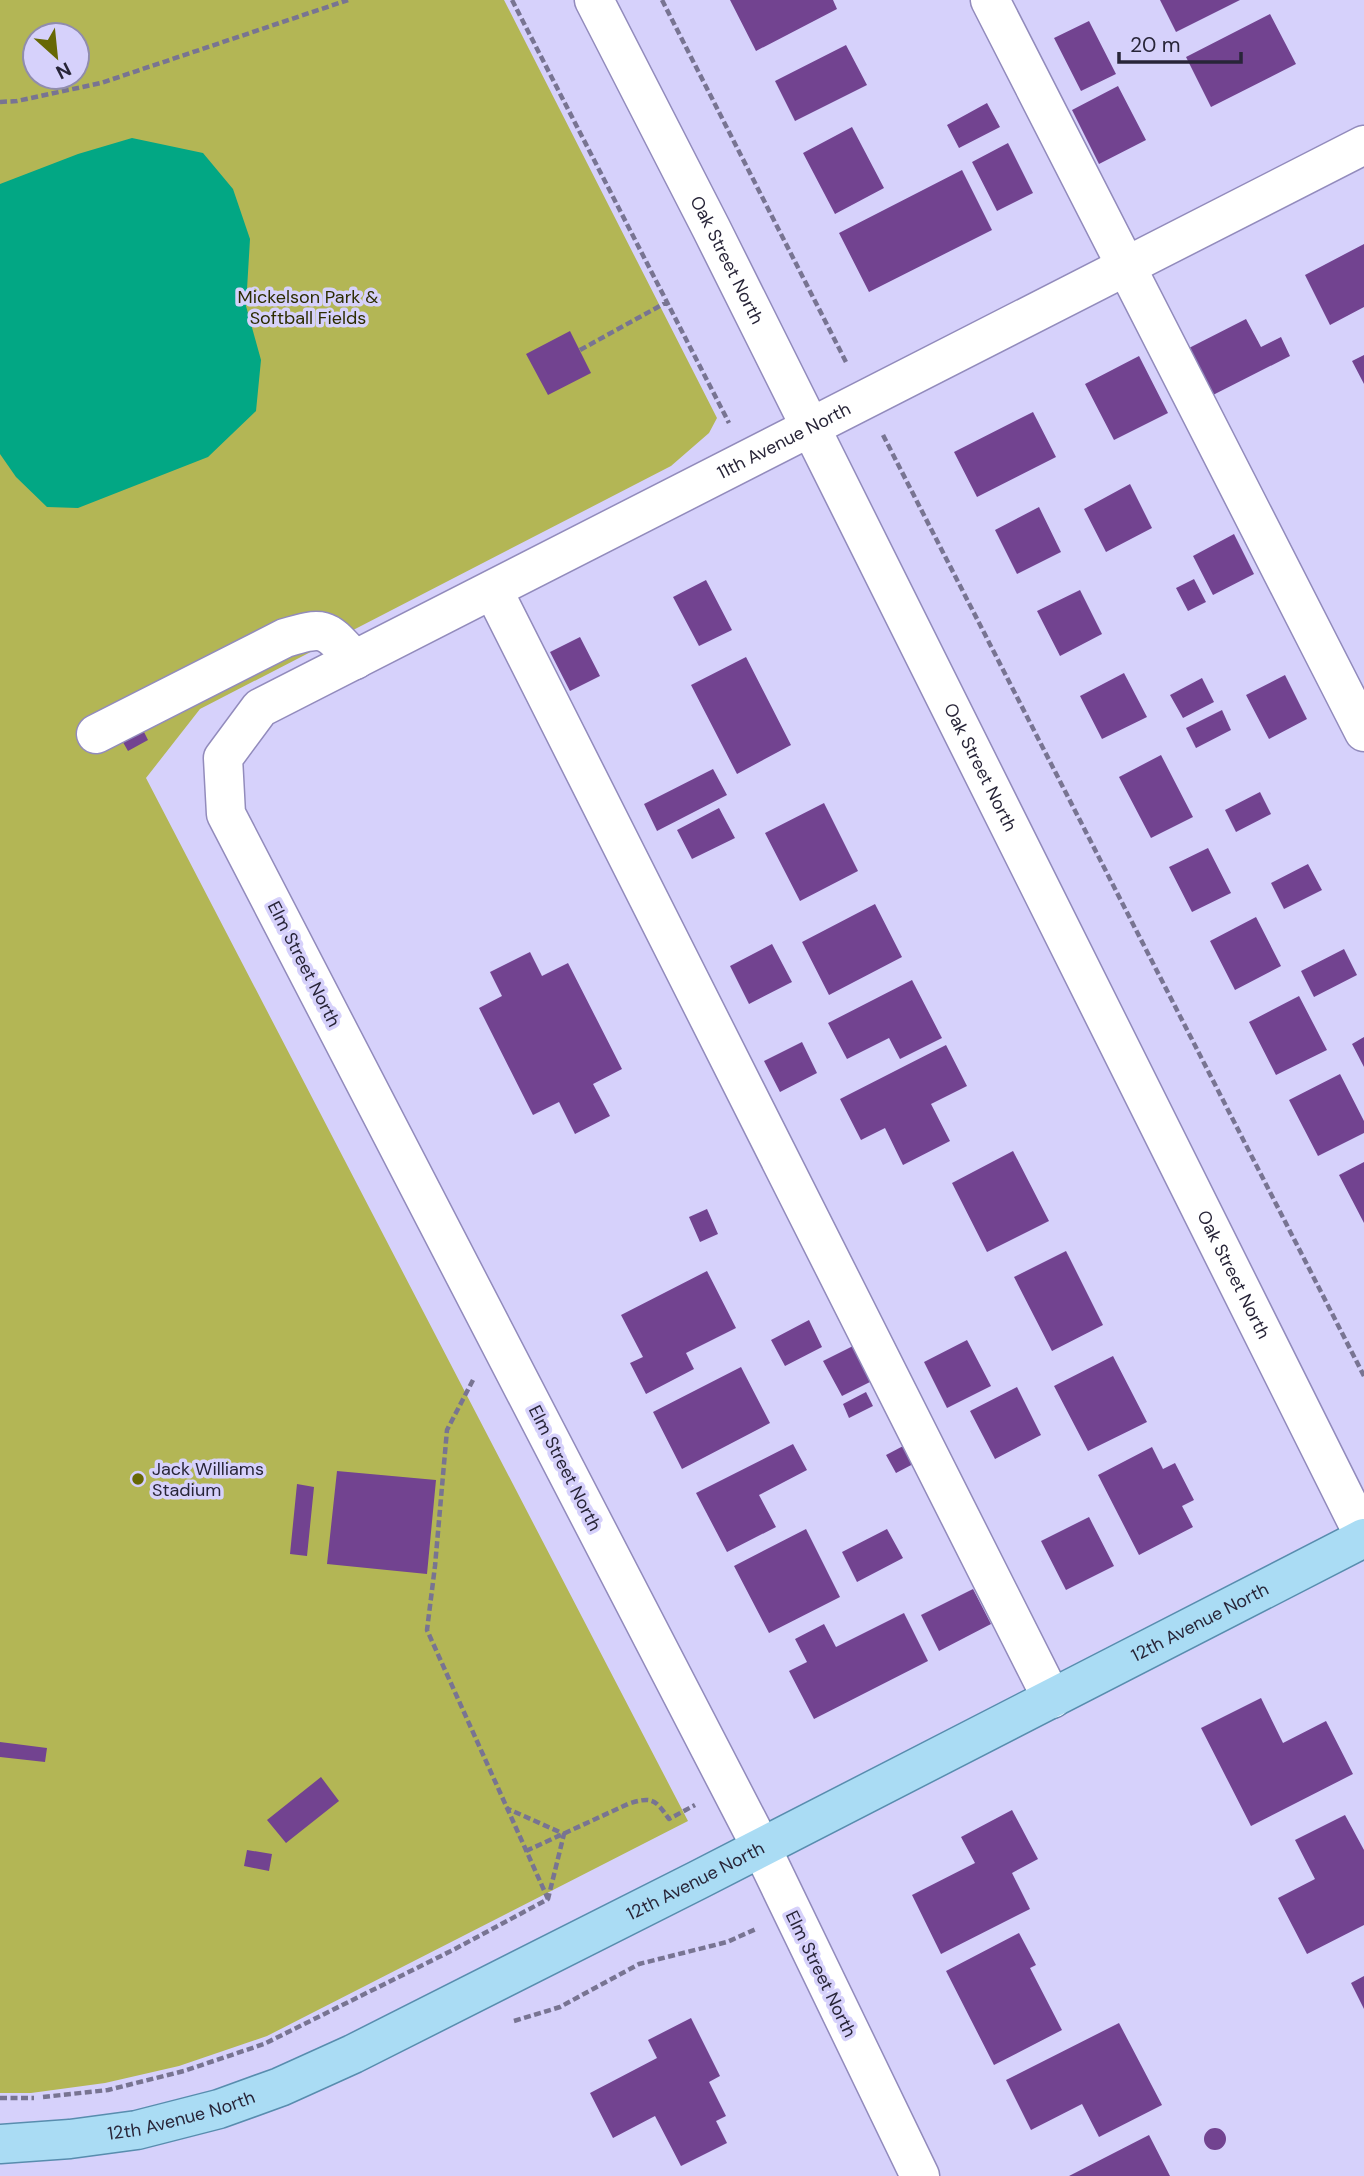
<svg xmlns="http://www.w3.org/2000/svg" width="1364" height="2176" viewBox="0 0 1364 2176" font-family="'DM Sans',sans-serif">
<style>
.green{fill:#b3b655;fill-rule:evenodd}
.water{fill:#02a784}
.building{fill:#724390}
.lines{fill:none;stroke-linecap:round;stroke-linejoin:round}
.minor-casing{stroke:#928bbc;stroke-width:41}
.major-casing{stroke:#588dae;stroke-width:41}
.path{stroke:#787492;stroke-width:4.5;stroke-dasharray:7 3.5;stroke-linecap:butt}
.minor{stroke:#fff;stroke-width:38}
.major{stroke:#aadcf4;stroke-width:38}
.poi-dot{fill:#676805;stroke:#d6d1fb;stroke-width:2.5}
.labels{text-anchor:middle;stroke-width:7;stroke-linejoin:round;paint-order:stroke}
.street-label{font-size:18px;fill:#282538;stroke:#d6d1fb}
.park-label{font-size:18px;fill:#2c2c00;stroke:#d6d1fb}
.poi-label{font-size:18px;fill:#282538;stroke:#d6d1fb;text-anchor:start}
</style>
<rect width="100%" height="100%" fill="#d6d1fb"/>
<path class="green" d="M 0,0 L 504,0 L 717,418 L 709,433 L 671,466 L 200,709 L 146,778 L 688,1821 L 267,2036 L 179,2066 L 105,2083 L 31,2093 L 0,2093 ZM 35,35 L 77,35 L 77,77 L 35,77 Z"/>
<path class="water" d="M 132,138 L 203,153 L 233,189 L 250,239 L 246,306 L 261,360 L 256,411 L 208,457 L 78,508 L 47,507 L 16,477 L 0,454 L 0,184 L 78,154 Z"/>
<path class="building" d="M 730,0 L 833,0 L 837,9 L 756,51 Z
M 1160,0 L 1240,0 L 1176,32 Z
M 1270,14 L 1296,64 L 1211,107 L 1186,57 Z
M 1089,21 L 1116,74 L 1081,91 L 1054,38 Z
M 846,45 L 867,85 L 795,121 L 775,81 Z
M 1118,86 L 1146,140 L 1099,164 L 1072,110 Z
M 987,103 L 1000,127 L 959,148 L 947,125 Z
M 852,127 L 884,188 L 835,214 L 803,153 Z
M 1008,143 L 1033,193 L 997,211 L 972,162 Z
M 962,170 L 992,230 L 869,292 L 839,233 Z
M 1364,244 L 1364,307 L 1330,325 L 1305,275 Z
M 1246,319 L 1261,347 L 1281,337 L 1290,356 L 1213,395 L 1189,348 Z
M 570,331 L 591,373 L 548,395 L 526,354 Z
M 1364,355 L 1364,384 L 1352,361 Z
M 1139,356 L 1168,413 L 1114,440 L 1085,384 Z
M 1033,412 L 1056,457 L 977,497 L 954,452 Z
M 1130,484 L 1152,528 L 1106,552 L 1084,509 Z
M 1039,507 L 1061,552 L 1017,574 L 995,530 Z
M 1234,534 L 1254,574 L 1213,595 L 1193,556 Z
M 1194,579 L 1206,602 L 1188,611 L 1176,588 Z
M 706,580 L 732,630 L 699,646 L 673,597 Z
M 1080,590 L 1102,634 L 1060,656 L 1037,611 Z
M 580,637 L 600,676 L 570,691 L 550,652 Z
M 746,657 L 791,745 L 737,774 L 691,685 Z
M 1124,673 L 1147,717 L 1102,739 L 1080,696 Z
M 1285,675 L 1307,719 L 1269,739 L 1246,695 Z
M 1202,678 L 1214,702 L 1183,718 L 1170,695 Z
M 1222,710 L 1231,730 L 1196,748 L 1186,728 Z
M 141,726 L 148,740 L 128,751 L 120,737 Z
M 1161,755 L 1193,817 L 1151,838 L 1119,777 Z
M 713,769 L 727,795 L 657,831 L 644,804 Z
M 1260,792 L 1271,814 L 1236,832 L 1225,810 Z
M 824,803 L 858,871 L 800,901 L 765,833 Z
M 719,808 L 735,838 L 692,859 L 677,830 Z
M 1208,848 L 1231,893 L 1192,912 L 1169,867 Z
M 1308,864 L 1322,890 L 1284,909 L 1271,883 Z
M 875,904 L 902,957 L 829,995 L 802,942 Z
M 1256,917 L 1281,966 L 1235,990 L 1210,941 Z
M 772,944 L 792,982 L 749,1004 L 730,966 Z
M 1344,949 L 1357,975 L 1314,997 L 1301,971 Z
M 530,952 L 542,976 L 568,963 L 622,1069 L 593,1084 L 610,1116 L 575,1134 L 559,1102 L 533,1115 L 479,1008 L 502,996 L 490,972 Z
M 912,980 L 942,1038 L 900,1059 L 889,1038 L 847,1059 L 828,1023 Z
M 1299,996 L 1327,1050 L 1276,1075 L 1249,1022 Z
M 1364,1037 L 1364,1067 L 1352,1044 Z
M 802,1042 L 817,1073 L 780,1092 L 764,1061 Z
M 946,1045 L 967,1086 L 931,1104 L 950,1141 L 903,1165 L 885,1128 L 861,1140 L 840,1099 Z
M 1340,1074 L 1364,1121 L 1364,1133 L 1318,1156 L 1289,1100 Z
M 1013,1151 L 1049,1221 L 987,1252 L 952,1183 Z
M 1364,1162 L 1364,1223 L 1339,1175 Z
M 707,1209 L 718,1234 L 700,1242 L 689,1217 Z
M 1066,1251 L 1103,1325 L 1052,1351 L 1014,1277 Z
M 707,1271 L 736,1328 L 686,1353 L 694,1369 L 646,1394 L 630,1363 L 643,1357 L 621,1315 Z
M 809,1320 L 822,1347 L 785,1366 L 771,1340 Z
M 967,1340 L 991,1386 L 947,1408 L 924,1362 Z
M 855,1345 L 874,1380 L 842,1396 L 823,1361 Z
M 1113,1356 L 1147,1422 L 1088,1451 L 1054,1386 Z
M 741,1367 L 770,1423 L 682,1469 L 653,1412 Z
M 1017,1387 L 1041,1435 L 995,1459 L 970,1411 Z
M 866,1392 L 873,1406 L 849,1418 L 843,1404 Z
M 793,1444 L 807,1470 L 759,1495 L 776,1527 L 727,1552 L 696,1493 Z
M 907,1444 L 917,1462 L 896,1473 L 886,1455 Z
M 1152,1447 L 1163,1469 L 1175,1463 L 1194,1500 L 1182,1506 L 1193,1527 L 1139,1555 L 1098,1475 Z
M 337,1471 L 436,1480 L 427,1574 L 327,1564 Z
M 297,1484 L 314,1487 L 307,1556 L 290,1554 Z
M 1089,1517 L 1114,1566 L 1066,1590 L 1041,1541 Z
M 806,1529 L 840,1597 L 769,1633 L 734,1566 Z
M 887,1529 L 903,1558 L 857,1582 L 842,1552 Z
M 973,1589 L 991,1624 L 939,1651 L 921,1615 Z
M 904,1613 L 928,1661 L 814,1719 L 789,1671 L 807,1662 L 795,1639 L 824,1624 L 836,1647 Z
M 1261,1698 L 1283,1743 L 1326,1721 L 1353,1774 L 1251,1826 L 1201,1728 Z
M 0,1742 L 47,1748 L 45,1762 L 0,1757 Z
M 321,1777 L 339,1801 L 286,1843 L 267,1820 Z
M 1012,1810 L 1038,1859 L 1012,1873 L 1030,1909 L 941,1954 L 912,1895 L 975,1863 L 961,1837 Z
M 1345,1815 L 1364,1850 L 1364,1925 L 1307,1954 L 1278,1898 L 1315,1879 L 1295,1840 Z
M 247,1850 L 272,1854 L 269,1871 L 244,1866 Z
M 1019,1933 L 1036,1965 L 1030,1968 L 1062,2030 L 994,2065 L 946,1971 Z
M 1364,1976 L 1364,2009 L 1351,1983 Z
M 691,2018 L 720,2076 L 709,2082 L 726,2116 L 716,2121 L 727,2143 L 681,2166 L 655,2116 L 613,2138 L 590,2093 L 657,2058 L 648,2040 Z
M 1119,2023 L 1162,2105 L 1099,2137 L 1082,2104 L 1031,2130 L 1006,2080 Z
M1204 2139a11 11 0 1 1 22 0a11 11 0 1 1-22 0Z
M 1149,2135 L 1170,2176 L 1069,2176 Z"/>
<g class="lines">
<g class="minor-casing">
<g id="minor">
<path id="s1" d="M 594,0 L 711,228 L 1364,1536"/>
<path d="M 990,0 L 1364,732"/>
<path d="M 493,590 L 1052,1699"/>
<path d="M 96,734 L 285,638 C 327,625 326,629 355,660"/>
<path id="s2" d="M 920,2176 L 761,1847 L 226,814 L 223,758 L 260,708 L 1364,145"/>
</g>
</g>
<g class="major-casing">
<g id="major">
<path id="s3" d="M 0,2144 L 70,2139 L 137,2130 L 219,2109 L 280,2087 L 353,2054 L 698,1880 L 1364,1538"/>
</g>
</g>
<path class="path" d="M 512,0 L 729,423
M 662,0 L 847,364
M 0,102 L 17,101 L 101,83 L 348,0
M 580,350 L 667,302
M 883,435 L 1364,1376
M 473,1380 L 447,1430 L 435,1566 L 427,1630 L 548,1899
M 526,1851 L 628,1804 C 652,1796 655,1799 669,1819 L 695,1805
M 514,2021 L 560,2007 L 639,1964 L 727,1942 L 756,1929
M 43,2097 L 108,2090 L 184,2071 L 264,2044 L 453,1950 L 548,1899 L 564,1834 L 506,1808
M 0,2098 L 34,2098"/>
<use href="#minor" class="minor"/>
<use href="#major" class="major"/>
</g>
<circle class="poi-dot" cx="138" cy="1479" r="7"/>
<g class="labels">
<g class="street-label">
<text dy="6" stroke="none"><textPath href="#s1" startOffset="292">Oak Street North</textPath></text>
<text dy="6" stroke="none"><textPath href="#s2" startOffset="2235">11th Avenue North</textPath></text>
<text dy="6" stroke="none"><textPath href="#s1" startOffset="859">Oak Street North</textPath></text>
<text transform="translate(304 964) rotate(63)" y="6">Elm Street North</text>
<text dy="6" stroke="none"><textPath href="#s1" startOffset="1426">Oak Street North</textPath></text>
<text transform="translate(565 1468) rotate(63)" y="6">Elm Street North</text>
<text dy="6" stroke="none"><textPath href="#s3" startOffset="1318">12th Avenue North</textPath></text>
<text dy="6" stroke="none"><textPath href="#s3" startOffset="751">12th Avenue North</textPath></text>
<text transform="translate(821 1974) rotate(64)" y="6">Elm Street North</text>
<text dy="6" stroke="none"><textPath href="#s3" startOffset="184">12th Avenue North</textPath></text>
</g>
<g class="park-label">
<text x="308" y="303">Mickelson Park &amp;<tspan x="308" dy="21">Softball Fields</tspan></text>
</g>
<g class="poi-label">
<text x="152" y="1475">Jack Williams<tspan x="152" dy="21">Stadium</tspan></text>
</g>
</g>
<g transform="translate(56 56) rotate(153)"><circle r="33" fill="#d6d1fb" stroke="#908cad" stroke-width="2"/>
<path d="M0-5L12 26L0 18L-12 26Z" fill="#676805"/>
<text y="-10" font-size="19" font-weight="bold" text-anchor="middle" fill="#282538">N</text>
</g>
<path d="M1119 52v10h122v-10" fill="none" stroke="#282538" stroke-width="3.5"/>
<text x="1130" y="52" font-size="21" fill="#282538" stroke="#d6d1fb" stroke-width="5" paint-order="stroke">20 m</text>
</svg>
